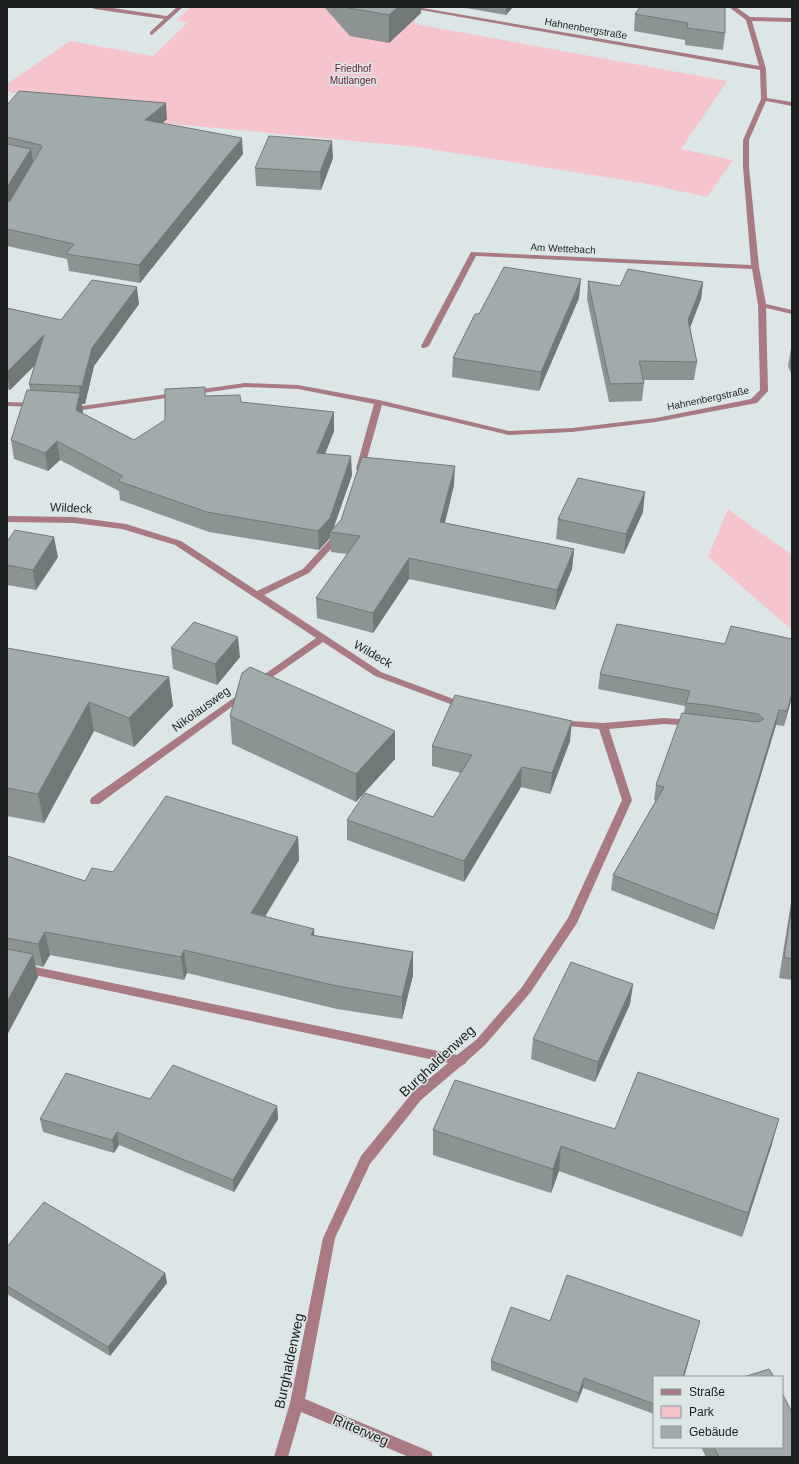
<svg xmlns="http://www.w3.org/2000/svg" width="799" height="1464" viewBox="0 0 799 1464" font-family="Arial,sans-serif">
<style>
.green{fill:#f6c4cd}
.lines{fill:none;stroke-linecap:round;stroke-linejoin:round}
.minor{fill:#a97a83;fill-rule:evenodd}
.wall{fill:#8b9393}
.shaded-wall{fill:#717878}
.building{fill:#a2abab;stroke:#717878}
.labels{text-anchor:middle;stroke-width:3;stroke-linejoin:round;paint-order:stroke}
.far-street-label{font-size:10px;fill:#1d2020;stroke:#dce6e6}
.far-park-label{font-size:10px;fill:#692237;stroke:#dce6e6}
.street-label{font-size:12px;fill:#1d2020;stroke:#dce6e6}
.near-street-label{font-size:14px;fill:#1d2020;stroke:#dce6e6}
</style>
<rect width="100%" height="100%" fill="#dce6e6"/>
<path class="green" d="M 191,7 L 380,7 L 377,11 L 415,19 L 415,24 L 727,81 L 681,149 L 733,160 L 707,197 L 643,183 L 417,147 L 100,117 L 7,91 L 7,84 L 70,41 L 153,56 L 187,23 L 177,20 Z
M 728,509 L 792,555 L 792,630 L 708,557 Z"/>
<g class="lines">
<path class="minor" d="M 91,7 L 106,7 L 167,16 L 177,7 L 183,7 L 152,35 L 150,34 L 150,32 L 164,19 L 94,9 Z
M 404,7 L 417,7 L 759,66 L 746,20 L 729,7 L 736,7 L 750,17 L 792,18 L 792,22 L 752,21 L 766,69 L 767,98 L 792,102 L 792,106 L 766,101 L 749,140 L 749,167 L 759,267 L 766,304 L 792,310 L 792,314 L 766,308 L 768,391 L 757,403 L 656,422 L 572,432 L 509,435 L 382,405 L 364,469 L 360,472 L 356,469 L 374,404 L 298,389 L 245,387 L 82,410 L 66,409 L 66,405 L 82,406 L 245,383 L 298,385 L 379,400 L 509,431 L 572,428 L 656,418 L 751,399 L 760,390 L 758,305 L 752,269 L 476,256 L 429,346 L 425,348 L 422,348 L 421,346 L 471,252 L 751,265 L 743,167 L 743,140 L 761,99 L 760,70 Z
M 7,402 L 35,403 L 39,405 L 35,407 L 7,406 Z
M 7,516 L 74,517 L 126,524 L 181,541 L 257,591 L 303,569 L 335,534 L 341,534 L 342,536 L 341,538 L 309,573 L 264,595 L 381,672 L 467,704 L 469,706 L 467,708 L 461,708 L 375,676 L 323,642 L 261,685 L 255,685 L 253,683 L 255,681 L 316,638 L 175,545 L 122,529 L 74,523 L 7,522 Z
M 245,690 L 248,691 L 250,693 L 248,695 L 99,804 L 91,804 L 90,801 L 91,798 Z
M 664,718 L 692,720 L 697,723 L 692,726 L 664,724 L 609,729 L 632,800 L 577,923 L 530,993 L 485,1045 L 467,1061 L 465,1064 L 461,1066 L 421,1100 L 370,1164 L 335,1238 L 305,1399 L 431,1452 L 433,1457 L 409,1457 L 301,1412 L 288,1457 L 274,1457 L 290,1403 L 323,1238 L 361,1156 L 413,1092 L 448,1063 L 7,969 L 7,961 L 457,1055 L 477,1039 L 522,987 L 568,918 L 622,800 L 599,729 L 558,725 L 553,722 L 554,720 L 603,723 Z"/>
</g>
<path class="wall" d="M 324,7 L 421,7 L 421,13 L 389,43 L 350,36 Z
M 460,7 L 513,7 L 506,15 Z
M 640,7 L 725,33 L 723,50 L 685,45 L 685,40 L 634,31 L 635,14 Z
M 7,105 L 167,119 L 162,124 L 243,154 L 140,283 L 69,271 L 67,259 L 7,246 Z
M 333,158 L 321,190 L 256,186 L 255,168 Z
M 588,281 L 620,286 L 703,282 L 701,299 L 690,328 L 697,362 L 694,380 L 643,380 L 644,383 L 642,401 L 609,402 L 587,299 Z
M 579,298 L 539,391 L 452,377 L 453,358 L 479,314 Z
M 139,304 L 94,366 L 85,404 L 82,404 L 83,411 L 82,413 L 134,440 L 206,396 L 241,402 L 334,431 L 325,454 L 352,475 L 334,527 L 454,485 L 445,523 L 574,549 L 572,569 L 555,610 L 409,579 L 373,633 L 317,618 L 316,598 L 347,554 L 331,552 L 330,538 L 319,550 L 209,532 L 120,500 L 119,491 L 60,460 L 48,471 L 14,459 L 11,440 L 30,390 L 29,384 L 35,365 L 10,390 L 7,389 L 7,308 L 61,320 Z
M 791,348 L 792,348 L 792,376 L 788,366 Z
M 643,512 L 624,554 L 556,539 L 558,519 Z
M 7,542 L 58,557 L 36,590 L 7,585 Z
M 792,639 L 792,697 L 784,726 L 776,725 L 714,930 L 611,890 L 613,875 L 656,801 L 654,800 L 656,785 L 684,713 L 685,706 L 598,689 L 600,674 L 725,644 Z
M 7,648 L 169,677 L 173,706 L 134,747 L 94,731 L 44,823 L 7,816 Z
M 171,648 L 240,657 L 217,685 L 173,669 Z
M 230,716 L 395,759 L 356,802 L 232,744 Z
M 570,741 L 550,794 L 521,787 L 464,882 L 347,840 L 347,820 L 433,817 L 461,773 L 432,766 L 432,746 Z
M 298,837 L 299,860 L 265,917 L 314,935 L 413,952 L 413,975 L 402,1019 L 337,1009 L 187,973 L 184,980 L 50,955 L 43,967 L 35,965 L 38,977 L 7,1035 L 7,856 L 85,881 L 113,872 Z
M 792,896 L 792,980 L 779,978 Z
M 633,984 L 630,1004 L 595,1082 L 531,1059 L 533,1039 Z
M 150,1099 L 277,1106 L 278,1119 L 234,1192 L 119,1145 L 114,1153 L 43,1132 L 40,1119 Z
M 615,1129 L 772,1144 L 742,1237 L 559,1171 L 551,1193 L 433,1155 L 433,1130 Z
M 7,1247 L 165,1273 L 167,1283 L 110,1356 L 7,1294 Z
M 550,1321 L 697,1331 L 684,1377 L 654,1377 L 654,1414 L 583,1388 L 577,1403 L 491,1370 L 491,1361 Z
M 701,1447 L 782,1447 L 792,1457 L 706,1457 Z"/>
<path class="shaded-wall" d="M 398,7 L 421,7 L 421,13 L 389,43 L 389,15 Z
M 506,7 L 513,7 L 506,15 Z
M 166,103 L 167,119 L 147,137 L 145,120 Z
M 242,138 L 243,154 L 140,283 L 139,265 Z
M 332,141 L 333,158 L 321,190 L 320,172 Z
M 31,149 L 34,165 L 7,208 L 7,187 Z
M 581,279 L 579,298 L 539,391 L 541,372 Z
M 703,282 L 701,299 L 686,338 L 688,320 Z
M 137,287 L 139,304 L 94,366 L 85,404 L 82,404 L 79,386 L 92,348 Z
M 44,335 L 47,353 L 10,390 L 7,372 Z
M 80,393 L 83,411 L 78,429 L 76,410 Z
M 334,412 L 334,431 L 318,472 L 317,453 Z
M 57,441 L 60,460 L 48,471 L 45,453 Z
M 351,456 L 352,475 L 332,532 L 330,532 L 330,538 L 319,550 L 318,531 Z
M 455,466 L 454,485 L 440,542 L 440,522 Z
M 645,492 L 643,512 L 624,554 L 626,534 Z
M 54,537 L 58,557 L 36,590 L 33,570 Z
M 574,549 L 572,569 L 555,610 L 557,590 Z
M 409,558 L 409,579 L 373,633 L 373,613 Z
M 238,637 L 240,657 L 217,685 L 215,664 Z
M 169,677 L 173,706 L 134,747 L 129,718 Z
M 792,693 L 792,697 L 784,726 L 787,711 Z
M 89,702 L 94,731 L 44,823 L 38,794 Z
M 779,710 L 776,725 L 714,930 L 717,915 Z
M 572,721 L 570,741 L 550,794 L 552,773 Z
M 395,731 L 395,759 L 356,802 L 356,774 Z
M 522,767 L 521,787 L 464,882 L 464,861 Z
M 298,837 L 299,860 L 253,936 L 251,913 Z
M 314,929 L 315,952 L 311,935 Z
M 45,932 L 50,955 L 43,967 L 38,944 Z
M 184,950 L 187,973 L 184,980 L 181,957 Z
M 413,952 L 413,975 L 402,1019 L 402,997 Z
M 33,954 L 38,977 L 7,1035 L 7,1002 Z
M 633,984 L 630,1004 L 595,1082 L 598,1062 Z
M 277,1106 L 278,1119 L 234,1192 L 233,1180 Z
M 779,1119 L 772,1144 L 742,1237 L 748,1213 Z
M 117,1132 L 119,1145 L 114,1153 L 112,1140 Z
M 561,1146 L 559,1171 L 551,1193 L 553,1169 Z
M 165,1273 L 167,1283 L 110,1356 L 108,1347 Z
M 700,1321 L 684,1377 L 683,1377 Z
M 584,1378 L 583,1388 L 577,1403 L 579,1393 Z"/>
<path class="building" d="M 348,7 L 398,7 L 389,15 L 349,8 Z
M 640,7 L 725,7 L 725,33 L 687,28 L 688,23 L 635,14 Z
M 19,91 L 166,103 L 145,120 L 242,138 L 139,265 L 66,254 L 74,244 L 7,229 L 7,202 L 10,201 L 42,147 L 41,145 L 7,137 L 7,105 Z
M 269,136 L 332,141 L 320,172 L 255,168 Z
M 7,144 L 31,149 L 7,187 Z
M 504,267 L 581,279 L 541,372 L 453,358 L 475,314 L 479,314 Z
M 628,269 L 703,282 L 688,320 L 697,362 L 639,361 L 644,383 L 610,384 L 588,281 L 620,286 Z
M 92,280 L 137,287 L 92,348 L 82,386 L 29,384 L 44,335 L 7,372 L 7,308 L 61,320 Z
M 205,387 L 205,396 L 240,395 L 241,402 L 334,412 L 317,453 L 351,456 L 330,518 L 318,531 L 207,512 L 118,481 L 123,476 L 57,441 L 45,453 L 11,440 L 27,390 L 80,393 L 76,410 L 134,440 L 165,420 L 165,389 Z
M 362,457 L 455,466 L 440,522 L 574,549 L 557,590 L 409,558 L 373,613 L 316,598 L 360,536 L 330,532 L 341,520 Z
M 578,478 L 645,492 L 626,534 L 558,519 Z
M 15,530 L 54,537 L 33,570 L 7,565 L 7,542 Z
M 194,622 L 238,637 L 215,664 L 171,648 Z
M 617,624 L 725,644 L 731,626 L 792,639 L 792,693 L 787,711 L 779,710 L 717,915 L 613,875 L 664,787 L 656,785 L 682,713 L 758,722 L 764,719 L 758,714 L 707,705 L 686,703 L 690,691 L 600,674 Z
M 7,648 L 169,677 L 129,718 L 89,702 L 38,794 L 7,788 Z
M 250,667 L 395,731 L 356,774 L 230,716 L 242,673 Z
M 455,695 L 572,721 L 552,773 L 522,767 L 464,861 L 347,820 L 365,793 L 433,817 L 472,755 L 432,746 Z
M 166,796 L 298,837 L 251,913 L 314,929 L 311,935 L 413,952 L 402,997 L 337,986 L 184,950 L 181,957 L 45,932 L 38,944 L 7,938 L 7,856 L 85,881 L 92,868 L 113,872 Z
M 792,905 L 792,959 L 784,957 Z
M 7,949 L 33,954 L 7,1002 Z
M 571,962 L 633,984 L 598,1062 L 533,1039 Z
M 173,1065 L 277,1106 L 233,1180 L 117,1132 L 112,1140 L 40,1119 L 66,1073 L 150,1099 Z
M 638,1072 L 779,1119 L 748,1213 L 561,1146 L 553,1169 L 433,1130 L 455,1080 L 615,1129 Z
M 44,1202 L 165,1273 L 108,1347 L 7,1286 L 7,1247 Z
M 567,1275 L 700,1321 L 683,1377 L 654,1377 L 654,1404 L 584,1378 L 579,1393 L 491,1361 L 511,1307 L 550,1321 Z
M 769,1369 L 774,1377 L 744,1377 Z
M 782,1393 L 792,1412 L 792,1457 L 719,1457 L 714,1447 L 782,1447 Z"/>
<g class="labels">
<g class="far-street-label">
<text transform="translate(586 28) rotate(10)" y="4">Hahnenbergstraße</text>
<text transform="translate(563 248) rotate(3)" y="4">Am Wettebach</text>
<text transform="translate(708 398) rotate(-12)" y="4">Hahnenbergstraße</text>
</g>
<g class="far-park-label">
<text x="353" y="72">Friedhof<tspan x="353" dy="12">Mutlangen</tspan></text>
</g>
<g class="street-label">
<text transform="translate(71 508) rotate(3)" y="4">Wildeck</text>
<text transform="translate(373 654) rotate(30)" y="4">Wildeck</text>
<text transform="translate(201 709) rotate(-36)" y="4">Nikolausweg</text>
</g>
<g class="near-street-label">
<text transform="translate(437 1061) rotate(-43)" y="5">Burghaldenweg</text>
<text transform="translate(289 1361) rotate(-78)" y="5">Burghaldenweg</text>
<text transform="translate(361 1430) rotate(23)" y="5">Ritterweg</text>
</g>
</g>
<rect width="799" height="1464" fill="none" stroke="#1d2020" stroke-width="16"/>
<rect x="653" y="1376" width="130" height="72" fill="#dce6e6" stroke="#909797"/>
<rect x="661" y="1389" width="20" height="6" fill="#a97a83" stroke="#909797"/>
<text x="689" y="1396" font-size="12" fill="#1d2020">Straße</text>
<rect x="661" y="1406" width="20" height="12" fill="#f6c4cd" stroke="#909797"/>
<text x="689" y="1416" font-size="12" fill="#1d2020">Park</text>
<rect x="661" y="1426" width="20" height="12" fill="#a2abab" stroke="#909797"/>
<text x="689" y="1436" font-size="12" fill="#1d2020">Gebäude</text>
</svg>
